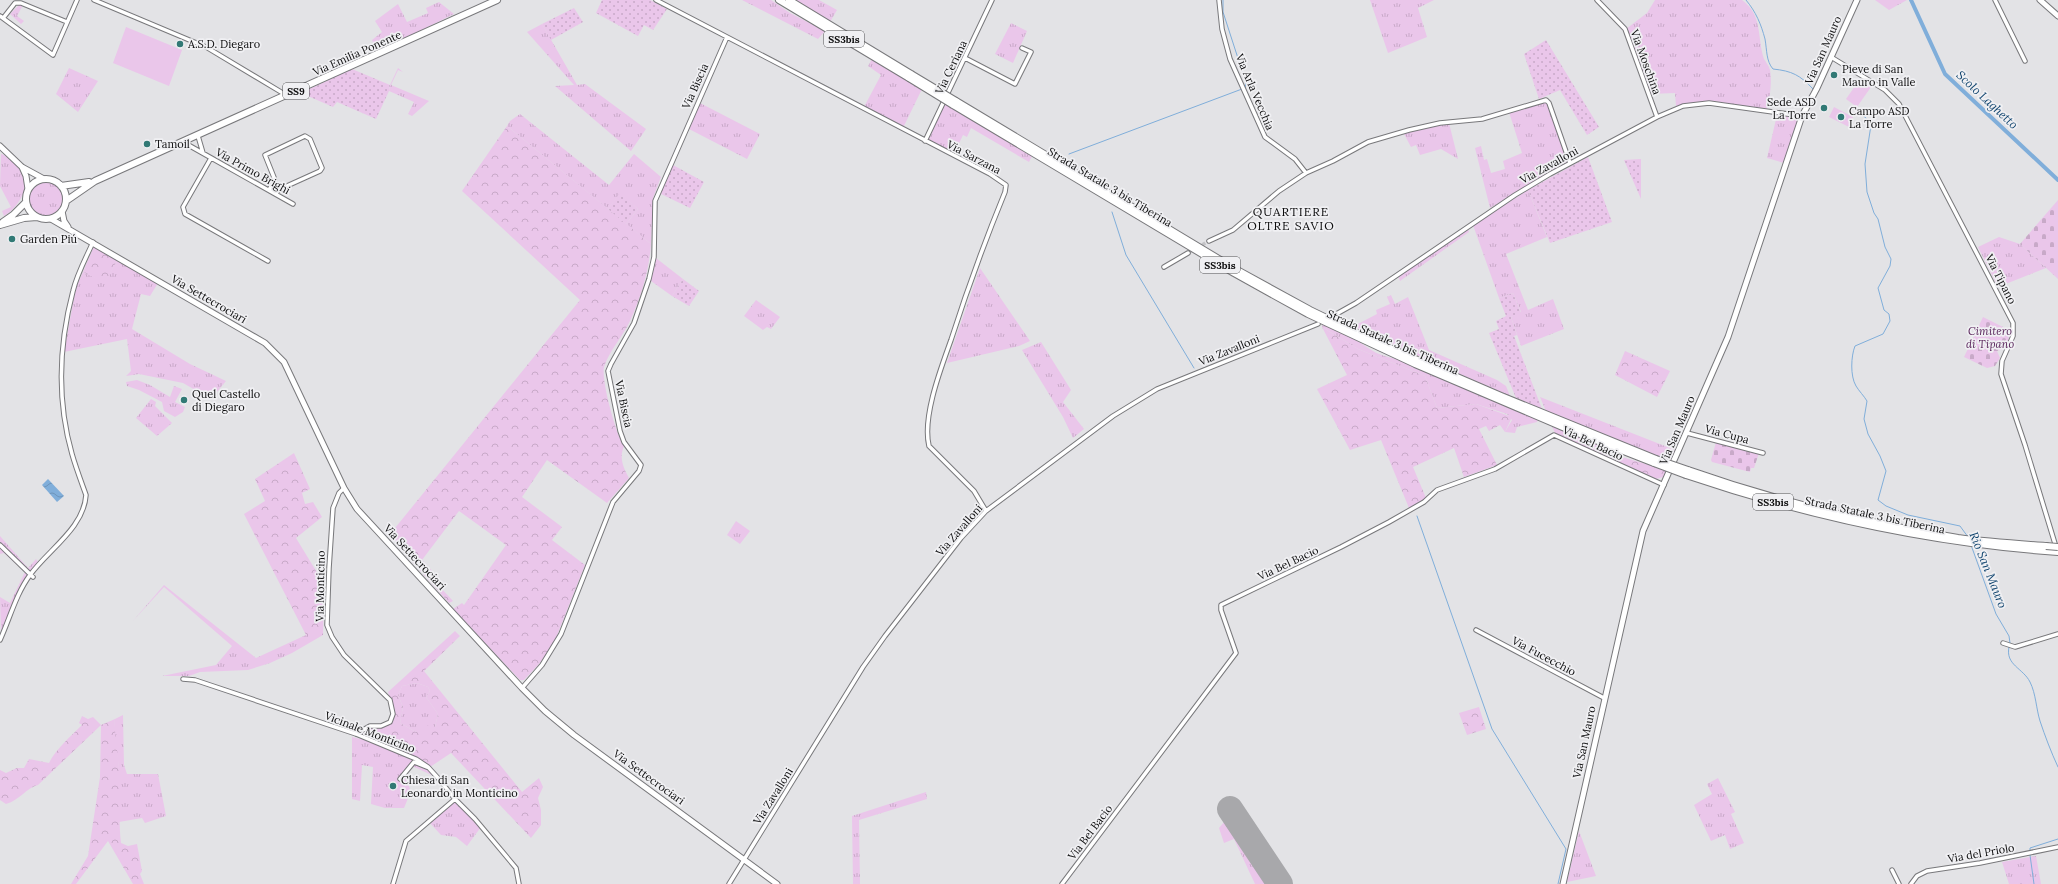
<svg xmlns="http://www.w3.org/2000/svg" width="2058" height="884" viewBox="0 0 2058 884" font-family="Lora,serif">
<style>
.grass{fill:url(#grass-tufts)}
.forest{fill:url(#forest-crowns);fill-rule:evenodd}
.cemetery{fill:url(#cemetery-stones)}
.garden{fill:url(#garden-dots)}
.pitch{fill:#eac6ea}
.water{fill:url(#water-waves)}
.lines{fill:none;stroke-linecap:round;stroke-linejoin:round}
.stream{stroke:#80aeda;stroke-width:1}
.canal{stroke:#80aeda;stroke-width:4}
.runway{stroke:#a8a8ab;stroke-width:26}
.minor-tunnel{stroke:#c3c3c6;stroke-width:3.5;stroke-dasharray:3.5 2;stroke-linecap:butt}
.minor-casing{stroke:#78787b;stroke-width:5.5}
.secondary-casing{stroke:#78787b;stroke-width:7}
.primary-casing{stroke:#78787b;stroke-width:8}
.trunk-casing{stroke:#78787b;stroke-width:8}
.minor{stroke:#fff;stroke-width:3.5}
.secondary{stroke:#fff;stroke-width:5}
.primary{stroke:#fff;stroke-width:6}
.trunk{stroke:#fff;stroke-width:6}
.trunk-bridge-casing{stroke:#78787b;stroke-width:8;stroke-linecap:butt}
.trunk-bridge{stroke:#fff;stroke-width:6}
.poi-dot{fill:#317975;stroke:#f0f0f3;stroke-width:1.5}
.labels{text-anchor:middle;stroke-width:3.5;stroke-linejoin:round;paint-order:stroke}
.shield{fill:#f0f0f3;stroke:#515153;stroke-width:1}
.shield-label{font-size:10px;font-weight:bold;fill:#0d0d0e}
.poi-label{font-size:11px;fill:#0d0d0e;stroke:#f0f0f3;text-anchor:start}
.street-label{font-size:11px;fill:#0d0d0e;stroke:#f0f0f3}
.park-label{font-size:11px;font-style:italic;fill:#551f57;stroke:#f0f0f3}
.water-label{font-size:12px;font-style:italic;fill:#11456f;stroke:#f0f0f3}
.neighbourhood-label{font-size:12px;letter-spacing:1px;fill:#0d0d0e;stroke:#f0f0f3}
</style>
<defs>
<pattern id="grass-tufts" width="24" height="20" patternUnits="userSpaceOnUse"><rect width="24" height="20" fill="#eac6ea"/><path d="M3 7l-1-3M5 7V3M7 7l1-3M15 17l-1-3M17 17v-4M19 17l1-3" fill="none" stroke="#c8a9c8"/></pattern>
<pattern id="forest-crowns" width="20" height="18" patternUnits="userSpaceOnUse"><rect width="20" height="18" fill="#eac6ea"/><path d="M2 6a3 3 0 1 1 6 0M12 15a3 3 0 1 1 6 0" fill="none" stroke="#c8a9c8"/></pattern>
<pattern id="cemetery-stones" width="16" height="16" patternUnits="userSpaceOnUse"><rect width="16" height="16" fill="#eac6ea"/><path d="M2 7V4a2 2 0 0 1 4 0v3zM10 15v-3a2 2 0 0 1 4 0v3z" fill="#c8a9c8"/></pattern>
<pattern id="garden-dots" width="8" height="8" patternUnits="userSpaceOnUse"><rect width="8" height="8" fill="#eac6ea"/><path d="M2 2h.1M6 6h.1" fill="none" stroke="#c8a9c8" stroke-width="1.8" stroke-linecap="round"/></pattern>
<pattern id="water-waves" width="16" height="10" patternUnits="userSpaceOnUse"><rect width="16" height="10" fill="#80aeda"/><path d="M0 5q4-4 8 0t8 0" fill="none" stroke="#6d94ba"/></pattern>
</defs>
<rect width="100%" height="100%" fill="#e3e3e6"/>
<path class="grass" d="M 742,0 L 771,0 L 790,13 L 825,31 L 818,39 Z
M 794,0 L 819,0 L 837,10 L 830,22 Z
M 1370,0 L 1434,0 L 1418,8 L 1427,37 L 1388,53 Z
M 1655,0 L 1742,0 C 1763,15 1757,38 1764,59 C 1766,62 1769,66 1770,70 C 1772,81 1770,98 1767,110 L 1713,101 L 1676,106 L 1675,93 L 1650,94 L 1626,29 L 1647,13 Z
M 1875,0 L 1907,0 L 1889,10 Z
M 439,2 L 454,14 L 377,52 L 372,40 L 382,32 L 375,21 L 398,4 L 407,22 L 428,13 L 426,8 Z
M 20,4 L 23,5 L 17,16 L 24,21 L 21,24 L 10,14 Z
M 1011,23 L 1027,31 L 1013,63 L 995,54 Z
M 542,24 L 577,85 L 585,84 L 646,129 L 631,151 L 555,86 L 574,85 L 527,32 Z
M 872,59 L 922,89 L 903,128 L 864,107 L 881,75 L 868,66 Z
M 69,68 L 98,81 L 78,112 L 56,94 Z
M 398,68 L 403,72 L 398,70 L 391,85 L 429,101 L 412,116 L 408,114 L 414,102 L 389,91 L 390,85 Z
M 1546,101 L 1568,162 L 1490,208 L 1475,148 L 1481,146 L 1484,160 L 1487,159 L 1491,173 L 1505,169 L 1503,161 L 1522,153 L 1509,112 Z
M 700,103 L 760,134 L 747,159 L 689,129 Z
M 945,103 L 1032,156 L 1029,162 L 971,128 L 967,137 L 963,135 L 954,154 L 928,141 Z
M 520,114 L 609,185 L 634,154 L 661,177 L 653,198 L 651,244 L 626,224 L 638,209 L 620,194 L 608,209 L 507,126 L 510,121 Z
M 1777,115 L 1800,118 L 1784,163 L 1767,158 Z
M 1449,123 L 1458,159 L 1441,149 L 1420,155 L 1416,145 L 1411,147 L 1403,132 Z
M 1,154 L 4,155 C 11,160 21,167 24,176 C 29,191 16,209 4,216 L 2,211 L 11,207 L 0,186 Z
M29 199a17 17 0 1 1 34 0a17 17 0 1 1-34 0Z
M 1528,190 L 1547,237 L 1506,254 L 1528,310 L 1553,299 L 1564,329 L 1521,346 L 1511,317 L 1521,312 L 1513,293 L 1499,298 L 1473,225 Z
M 1468,228 L 1469,232 L 1400,281 L 1398,276 Z
M 1999,237 L 2020,244 L 2046,268 L 1998,287 L 1978,247 Z
M 656,258 L 683,279 L 672,296 L 651,281 Z
M 118,259 L 158,283 L 150,296 L 141,294 L 132,329 L 190,364 L 226,381 L 211,399 L 183,383 L 139,374 L 126,376 L 131,371 L 127,339 L 64,352 L 76,287 L 83,272 L 105,282 Z
M 980,268 L 1030,341 L 1019,346 L 947,363 Z
M 1391,295 L 1395,304 L 1408,297 L 1429,350 L 1497,380 L 1506,386 L 1510,396 L 1352,327 L 1377,314 L 1376,310 L 1390,304 L 1387,297 Z
M 756,300 L 780,317 L 771,329 L 767,327 L 763,330 L 744,316 Z
M 1323,324 C 1334,330 1348,334 1358,341 C 1372,351 1379,356 1397,359 L 1538,419 L 1537,422 L 1517,427 L 1515,433 L 1505,432 L 1512,420 L 1507,414 L 1476,404 L 1437,408 L 1425,376 L 1358,349 L 1322,327 Z
M 1041,342 L 1071,390 L 1063,402 L 1084,429 L 1073,438 L 1063,417 L 1022,350 Z
M 137,380 L 150,385 L 170,397 L 174,386 L 182,389 L 175,402 L 185,407 L 183,412 L 175,417 L 164,411 L 162,402 L 139,390 L 127,386 L 126,382 Z
M 1540,397 L 1675,450 L 1671,462 L 1546,411 Z
M 151,399 L 156,402 L 155,406 L 172,423 L 157,436 L 136,418 Z
M 736,521 L 750,531 L 740,544 L 727,535 Z
M 0,536 L 28,568 L 36,559 L 38,562 L 26,577 L 1,633 L 0,597 L 10,603 L 25,572 L 4,553 L 0,554 Z
M 164,585 L 256,658 L 306,635 L 323,635 L 292,653 L 270,663 L 248,670 L 200,672 L 189,676 L 162,676 L 216,665 L 232,646 L 164,587 L 132,622 Z
M 417,683 L 428,687 L 430,691 L 426,697 L 438,714 L 435,727 L 416,732 L 400,723 L 403,707 L 398,695 L 402,686 Z
M 123,715 L 124,765 L 127,774 L 158,774 L 166,816 L 145,823 L 142,818 L 119,822 L 119,768 L 114,734 L 115,719 Z
M 352,737 C 382,743 413,757 436,777 L 412,766 L 405,777 L 411,791 L 404,808 L 385,808 L 371,804 L 373,767 L 362,765 L 360,801 L 352,799 Z
M 1718,778 L 1735,812 L 1731,814 L 1744,843 L 1730,849 L 1725,835 L 1711,841 L 1694,805 L 1712,794 L 1707,784 Z
M 926,792 L 927,799 L 859,820 L 860,884 L 853,884 L 852,816 Z
M 454,798 L 481,827 L 467,846 L 456,837 L 441,835 L 429,822 Z
M 1227,811 L 1273,884 L 1255,884 L 1234,839 L 1224,843 L 1219,828 L 1225,821 L 1224,816 Z
M 1579,831 L 1596,876 L 1567,882 Z
M 2036,856 L 2041,884 L 2009,884 L 2002,862 Z"/>
<path class="forest" d="M 507,126 L 651,244 C 649,271 641,297 630,321 C 623,336 609,351 604,367 C 601,380 616,435 624,446 C 619,458 623,467 629,478 L 607,503 L 547,460 L 522,497 L 562,527 L 552,540 L 585,565 L 554,643 L 539,664 L 524,680 L 520,680 L 453,609 L 462,603 L 464,605 L 506,545 L 459,511 L 422,560 L 444,584 L 440,587 L 453,601 L 449,603 L 399,547 L 391,533 L 580,300 L 462,191 Z
M 94,246 L 118,259 L 105,283 L 83,272 Z
M 1322,327 L 1358,349 L 1425,376 L 1437,408 L 1476,404 L 1512,417 L 1505,432 L 1500,425 L 1489,431 L 1486,426 L 1479,429 L 1497,465 L 1464,477 L 1454,448 L 1413,467 L 1426,498 L 1409,508 L 1381,440 L 1350,450 L 1317,389 L 1347,375 Z
M 1625,351 L 1670,371 L 1657,397 L 1615,375 Z
M 1552,426 L 1615,451 L 1622,457 L 1666,470 L 1663,477 L 1656,479 L 1555,433 Z
M 294,453 L 310,489 L 302,493 L 305,504 L 313,502 L 322,517 L 296,538 L 324,584 L 323,635 L 306,635 L 244,514 L 265,501 L 255,479 Z
M 455,631 L 460,636 L 424,671 L 522,792 L 539,778 L 543,787 L 538,798 L 541,810 L 541,825 L 531,838 L 451,753 L 430,767 L 403,751 L 359,734 L 370,728 L 390,724 L 395,714 L 388,692 ZM 417,683 L 428,687 L 430,691 L 426,697 L 438,714 L 435,727 L 424,725 L 416,732 L 400,723 L 403,707 L 398,695 L 402,686 Z
M 1479,707 L 1486,729 L 1467,735 L 1459,713 Z
M 82,716 L 88,719 L 93,717 L 101,725 L 115,719 C 114,736 118,751 119,768 C 121,793 118,818 121,843 L 128,846 L 137,844 L 142,871 L 140,874 L 144,884 L 133,884 L 108,841 L 76,884 L 71,884 L 88,856 L 100,777 L 101,725 L 38,785 C 26,788 20,800 6,804 L 0,800 L 0,770 L 6,773 L 17,768 L 24,768 L 29,759 L 49,763 C 56,749 70,737 82,725 L 79,723 Z"/>
<path class="cemetery" d="M 2058,200 L 2058,279 L 2020,244 Z
M 1983,317 L 2007,329 L 2009,339 L 2003,349 L 1997,351 L 2000,358 L 1995,366 L 1987,368 L 1964,357 Z
M 1716,442 L 1759,453 L 1754,468 L 1751,468 L 1750,472 L 1712,462 L 1711,460 Z"/>
<path class="garden" d="M 602,0 L 650,0 L 667,9 L 653,30 L 644,25 L 638,36 L 596,13 Z
M 574,8 L 583,22 L 551,40 L 542,24 Z
M 1546,40 L 1599,127 L 1587,135 L 1560,90 L 1539,99 L 1524,54 Z
M 352,69 L 390,85 L 389,91 L 376,119 L 337,102 L 333,107 L 301,93 Z
M 1588,157 L 1612,222 L 1550,243 L 1528,190 Z
M 1641,159 L 1641,199 L 1624,160 Z
M 673,165 L 704,182 L 690,208 L 661,194 L 664,183 Z
M 620,193 L 638,209 L 626,224 L 608,209 Z
M 683,279 L 699,291 L 689,306 L 672,296 Z
M 1513,293 L 1521,313 L 1511,317 L 1517,335 L 1514,336 L 1542,409 L 1516,398 L 1489,333 L 1499,329 L 1496,321 L 1506,316 L 1499,298 Z"/>
<path class="pitch" d="M 126,27 L 182,50 L 169,86 L 113,63 Z
M 1860,79 L 1871,87 L 1857,107 L 1846,99 Z
M 1834,107 L 1853,117 L 1849,127 L 1829,117 Z"/>
<path class="water" d="M 48,479 L 64,496 L 57,502 L 42,485 Z"/>
<g class="lines">
<path class="stream" d="M 1223,0 L 1223,12 L 1246,83 L 1245,88
M 1746,0 C 1756,12 1761,24 1765,39 C 1767,50 1766,61 1773,69 C 1792,71 1800,75 1813,89
M 1858,113 L 1865,117 L 1871,125 L 1865,164 L 1867,192 L 1874,213 L 1878,219 L 1885,247 L 1891,259 L 1890,266 L 1878,288 L 1884,310 L 1889,314 L 1890,321 L 1883,334 L 1855,346 C 1851,356 1850,376 1856,386 C 1859,391 1864,396 1867,401 L 1864,419 L 1868,434 L 1880,456 L 1886,471 L 1878,500 L 1886,506 L 1908,515 L 1960,526 L 1968,537
M 1069,154 L 1242,89
M 1112,212 L 1126,255 L 1194,368
M 1417,516 L 1492,729 L 1566,849 L 1558,884
M 1971,545 L 1996,614 L 2009,636 L 2010,643
M 2009,647 C 2005,665 2023,668 2030,682 C 2036,694 2036,708 2040,721 C 2045,736 2051,752 2058,767
M 2030,852 L 2030,848 L 2058,839
M 2030,855 L 2034,884"/>
<path class="canal" d="M 1911,0 L 1945,74 L 2058,180"/>
<path class="runway" d="M 1230,809 L 1280,884"/>
<path class="minor-tunnel" d="M 1188,253 L 1209,241"/>
<g class="minor-casing">
<path id="minor" d="M 94,0 L 206,47 L 286,95
M 656,0 L 990,174 L 1006,185 L 1005,192 C 985,241 967,290 951,340 C 941,368 922,417 929,446 L 974,491 L 986,511
M 1219,0 L 1222,29 L 1230,59 L 1265,137 L 1295,159 L 1306,173
M 1597,0 L 1625,29 L 1657,117
M 1995,0 L 2025,61
M 0,16 L 53,55 L 77,0
M 4,17 L 15,3 L 21,3 L 67,22
M 1831,57 L 1885,90 L 1899,104 L 2013,323 L 2013,336 L 2002,361 L 2001,374 L 2025,445 L 2056,547
M 965,58 L 1015,84 L 1031,52 L 1022,48
M 198,136 L 203,153
M 925,141 L 992,0
M 183,142 L 293,204
M 211,158 L 183,207 L 185,214 L 268,261
M 269,190 L 275,180 L 265,155 L 305,136 L 310,139 L 322,168 L 320,171 L 278,190 L 276,194
M 1209,241 L 1233,230 L 1279,191 L 1306,173 L 1333,161 L 1368,142 L 1409,130 L 1440,123 L 1482,119 L 1546,100 L 1549,103 L 1570,163
M 1164,267 L 1188,253
M 1331,317 L 1356,303 L 1515,195 L 1550,174 L 1657,117 L 1683,106 L 1709,103 L 1802,116
M 1687,433 L 1763,453
M 344,488 L 339,493 L 333,508 L 329,568 L 327,625 L 332,637 L 344,655 L 390,700 L 393,714 L 390,722 L 381,726 L 370,726 L 356,734
M 0,545 L 33,577
M 1476,630 L 1604,698
M 0,640 C 10,618 16,594 30,575 C 48,550 84,528 86,495 C 81,481 76,468 72,454 C 57,401 59,344 73,291 C 77,274 86,258 93,242
M 2003,643 L 2015,647 L 2058,634
M 183,679 L 195,680 L 356,734 L 416,759 L 428,767 L 438,778 L 455,799 L 475,819 L 516,868 L 519,884
M 522,688 L 542,665 L 561,634 L 613,502 L 639,471 L 641,465 L 624,442 L 620,431 L 608,371 L 611,364 L 634,323 L 649,279 L 654,257 L 655,201 L 727,37
M 400,779 L 414,762 L 429,768
M 1892,870 L 1899,884
M 393,884 L 406,841 L 455,799
M 729,884 L 863,667 L 885,636 L 961,538 L 986,511 L 1113,416 L 1157,389 L 1318,324
M 1062,884 L 1236,653 L 1221,610 L 1221,605 L 1225,603 L 1341,547 L 1389,522 L 1424,502 L 1437,490 L 1495,469 L 1554,435 L 1664,485
M 1911,884 L 1917,876 L 1927,871 L 1980,863 L 2058,847"/>
</g>
<g class="secondary-casing">
<path id="secondary" d="M 2040,0 L 2058,16
M 0,146 L 22,167 L 44,179
M 22,167 L 26,176 L 28,189
M 62,211 L 64,221 L 68,227
M 51,219 L 265,343 L 284,362 L 344,488 L 357,509 L 522,688 L 545,711 L 574,735 L 777,884
M 1563,884 L 1643,531 L 1728,337 L 1802,116 L 1817,88 L 1857,0"/>
</g>
<g class="primary-casing">
<path id="primary" d="M26 199a20 20 0 1 1 40 0a20 20 0 1 1-40 0Z
M 61,186 L 89,182
M 66,201 L 95,181 L 497,0
M 3,222 L 13,215 L 26,202
M 0,225 L 24,218 L 37,217"/>
</g>
<g class="trunk-casing">
<path id="trunk" d="M 779,0 L 909,78
M 789,0 L 911,74
M 956,101 L 1237,270 L 1310,310 L 1378,343 L 1501,396 L 1656,459
M 953,105 L 1234,273 L 1308,314 L 1415,364 L 1565,428 L 1654,463
M 1688,470 C 1776,501 1866,523 1958,538 C 1987,542 2017,544 2046,546
M 1686,475 C 1807,516 1931,543 2058,552"/>
</g>
<use href="#minor" class="minor"/>
<use href="#secondary" class="secondary"/>
<use href="#primary" class="primary"/>
<use href="#trunk" class="trunk"/>
<g class="trunk-bridge-casing">
<path id="trunk-bridge" d="M 911,74 L 956,101
M 909,78 L 953,105
M 1656,459 L 1688,470
M 1654,463 L 1686,475
M 2046,546 L 2058,547"/>
</g>
<use href="#trunk-bridge" class="trunk-bridge"/>
</g>
<g class="poi-dot">
<circle cx="180" cy="44" r="4"/>
<circle cx="1834" cy="75" r="4"/>
<circle cx="1824" cy="108" r="4"/>
<circle cx="1841" cy="117" r="4"/>
<circle cx="147" cy="144" r="4"/>
<circle cx="12" cy="239" r="4"/>
<circle cx="184" cy="400" r="4"/>
<circle cx="393" cy="786" r="4"/>
</g>
<g class="labels">
<g class="shield">
<rect x="824" y="31" width="40" height="16" rx="3"/>
<rect x="283" y="83" width="26" height="16" rx="3"/>
<rect x="1200" y="257" width="40" height="16" rx="3"/>
<rect x="1753" y="494" width="40" height="16" rx="3"/>
</g>
<g class="shield-label">
<text x="844" y="43">SS3bis</text>
<text x="296" y="95">SS9</text>
<text x="1220" y="269">SS3bis</text>
<text x="1773" y="506">SS3bis</text>
</g>
<g class="poi-label">
<text x="188" y="48">A.S.D. Diegaro</text>
<text x="1842" y="73">Pieve di San<tspan x="1842" dy="13">Mauro in Valle</tspan></text>
<text x="1816" y="106" text-anchor="end">Sede ASD<tspan x="1816" dy="13">La Torre</tspan></text>
<text x="1849" y="115">Campo ASD<tspan x="1849" dy="13">La Torre</tspan></text>
<text x="155" y="148">Tamoil</text>
<text x="20" y="243">Garden Piú</text>
<text x="192" y="398">Quel Castello<tspan x="192" dy="13">di Diegaro</tspan></text>
<text x="401" y="784">Chiesa di San<tspan x="401" dy="13">Leonardo in Monticino</tspan></text>
</g>
<g class="street-label">
<text transform="translate(1823 50) rotate(-66)" y="4">Via San Mauro</text>
<text transform="translate(357 53) rotate(-24)" y="4">Via Emilia Ponente</text>
<text transform="translate(1646 62) rotate(70)" y="4">Via Moschina</text>
<text transform="translate(951 67) rotate(-64)" y="4">Via Ceriana</text>
<text transform="translate(695 86) rotate(-66)" y="4">Via Biscia</text>
<text transform="translate(1255 92) rotate(67)" y="4">Via Arla Vecchia</text>
<text transform="translate(974 157) rotate(28)" y="4">Via Sarzana</text>
<text transform="translate(1549 165) rotate(-29)" y="4">Via Zavalloni</text>
<text transform="translate(253 171) rotate(29)" y="4">Via Primo Brighi</text>
<text transform="translate(1110 187) rotate(31)" y="4">Strada Statale 3 bis Tiberina</text>
<text transform="translate(2001 279) rotate(63)" y="4">Via Tipano</text>
<text transform="translate(209 299) rotate(30)" y="4">Via Settecrociari</text>
<text transform="translate(1393 342) rotate(24)" y="4">Strada Statale 3 bis Tiberina</text>
<text transform="translate(1229 350) rotate(-22)" y="4">Via Zavalloni</text>
<text transform="translate(624 404) rotate(78)" y="4">Via Biscia</text>
<text transform="translate(1677 430) rotate(-67)" y="4">Via San Mauro</text>
<text transform="translate(1727 434) rotate(15)" y="4">Via Cupa</text>
<text transform="translate(1593 443) rotate(25)" y="4">Via Bel Bacio</text>
<text transform="translate(1875 515) rotate(12)" y="4">Strada Statale 3 bis Tiberina</text>
<text transform="translate(959 530) rotate(-49)" y="4">Via Zavalloni</text>
<text transform="translate(415 557) rotate(47)" y="4">Via Settecrociari</text>
<text transform="translate(1288 563) rotate(-25)" y="4">Via Bel Bacio</text>
<text transform="translate(320 586) rotate(-89)" y="4">Via Monticino</text>
<text transform="translate(1544 656) rotate(28)" y="4">Via Fucecchio</text>
<text transform="translate(370 732) rotate(21)" y="4">Vicinale Monticino</text>
<text transform="translate(1584 742) rotate(-78)" y="4">Via San Mauro</text>
<text transform="translate(649 777) rotate(36)" y="4">Via Settecrociari</text>
<text transform="translate(773 796) rotate(-58)" y="4">Via Zavalloni</text>
<text transform="translate(1090 832) rotate(-53)" y="4">Via Bel Bacio</text>
<text transform="translate(1981 853) rotate(-10)" y="4">Via del Priolo</text>
</g>
<g class="park-label">
<text x="1990" y="335">Cimitero<tspan x="1990" dy="13">di Tipano</tspan></text>
</g>
<g class="water-label">
<text transform="translate(1987 100) rotate(43)" y="4">Scolo Laghetto</text>
<text transform="translate(1988 570) rotate(68)" y="4">Rio San Mauro</text>
</g>
<g class="neighbourhood-label">
<text x="1291" y="216">QUARTIERE<tspan x="1291" dy="14">OLTRE SAVIO</tspan></text>
</g>
</g>
</svg>
